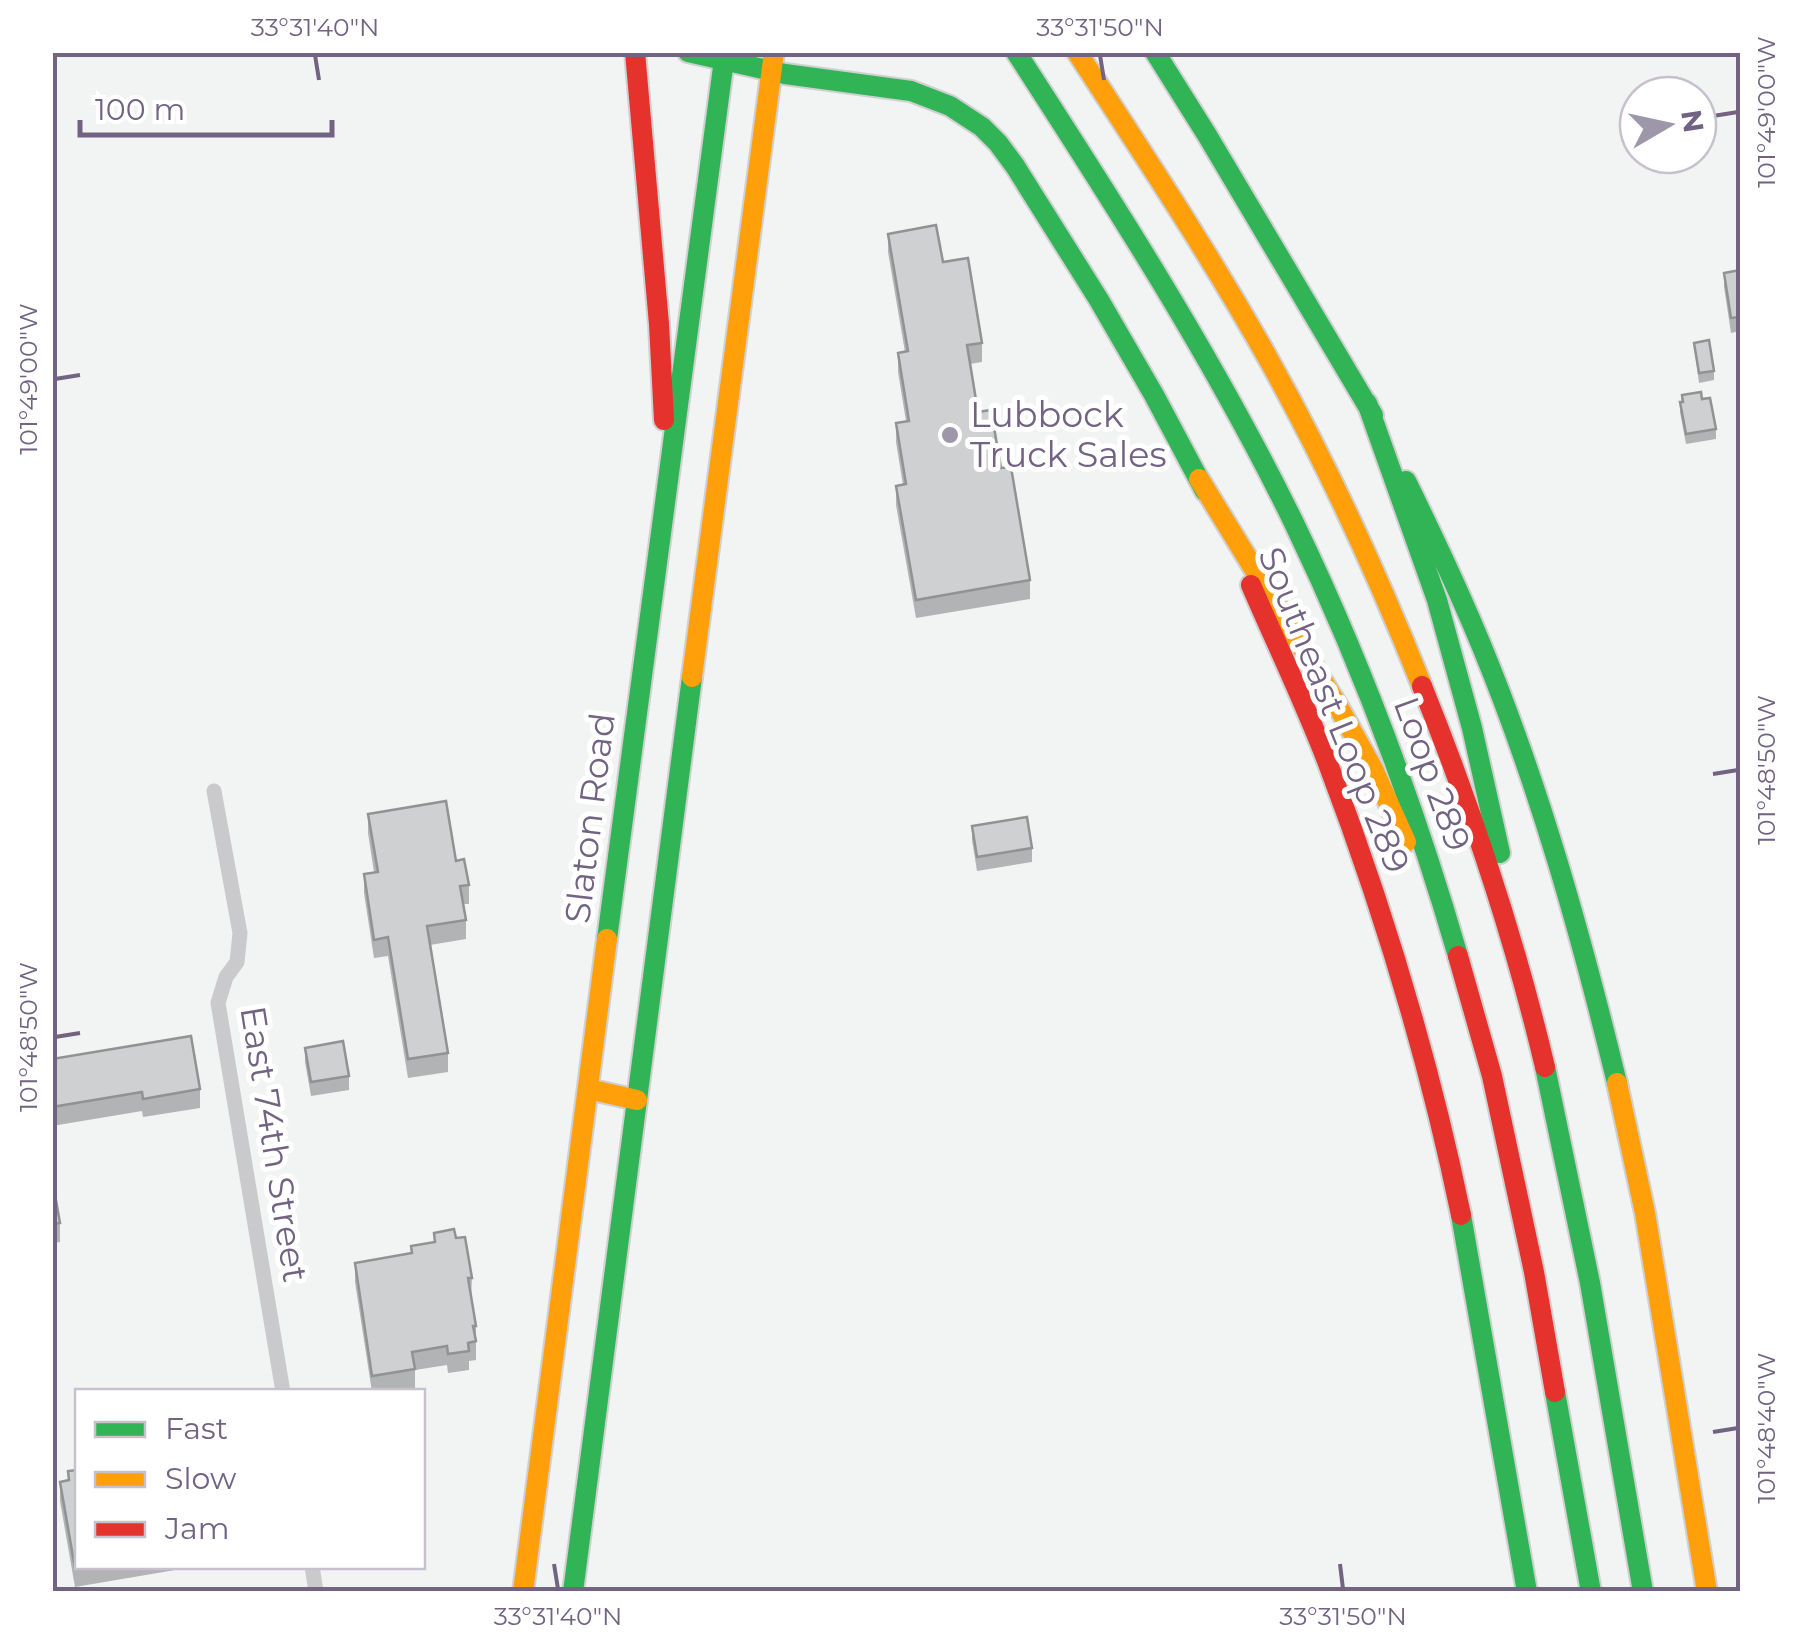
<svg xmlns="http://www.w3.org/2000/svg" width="1793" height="1644" viewBox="0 0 1793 1644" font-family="Montserrat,sans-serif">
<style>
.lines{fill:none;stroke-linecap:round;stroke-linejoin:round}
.fast-casing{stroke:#d0d0d2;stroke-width:24}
.slow-casing{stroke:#d0d0d2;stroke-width:24}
.jam-casing{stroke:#d0d0d2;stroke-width:24}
.street{stroke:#cacacc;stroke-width:15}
.fast{stroke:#30b455;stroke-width:20}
.slow{stroke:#ff9f0a;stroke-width:20}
.jam{stroke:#e5322d;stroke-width:20}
.wall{fill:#b2b3b4}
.building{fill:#cfd0d1;stroke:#919292;stroke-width:2.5}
.ticks{fill:none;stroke:#726382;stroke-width:4}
.poi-dot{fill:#9e96a9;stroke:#fff;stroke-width:4}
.labels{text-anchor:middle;stroke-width:10;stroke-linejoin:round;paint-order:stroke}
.poi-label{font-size:35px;fill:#726382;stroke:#fff;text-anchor:start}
.street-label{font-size:35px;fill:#726382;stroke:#fff}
.neatline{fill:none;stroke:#726382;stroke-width:4}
.ticks-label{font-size:25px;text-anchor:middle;fill:#726382}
</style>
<rect width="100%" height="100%" fill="#f1f4f2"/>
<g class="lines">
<g class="fast-casing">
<path id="fast" d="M 688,52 L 785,74 L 911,91 L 950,106 L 982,127 L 998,143 L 1015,166 L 1099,300 L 1154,395 L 1205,491
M 1016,52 C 1115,205 1214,359 1294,523 C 1361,662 1415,808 1458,956
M 1155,52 L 1207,135 L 1373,415
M 1367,403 L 1437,600 L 1472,728 L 1500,853
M 1406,481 C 1433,536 1459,591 1482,647 C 1540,788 1581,935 1617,1083
M 607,939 L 725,52
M 1545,1067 L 1590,1283 L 1643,1592
M 1461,1215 L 1527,1592
M 1555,1392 L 1591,1592
M 573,1592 L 692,677"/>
</g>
<g class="slow-casing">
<path id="slow" d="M 1077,52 C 1143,154 1211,256 1270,362 C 1328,466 1378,576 1422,686
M 1199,479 L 1339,708 L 1374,771 L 1406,842
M 692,677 L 774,52
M 1617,1083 L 1645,1213 L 1707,1592
M 588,1089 L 637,1100
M 523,1592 L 607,939"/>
</g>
<g class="jam-casing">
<path id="jam" d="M 635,52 L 659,324 L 664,420
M 1251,585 C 1276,643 1304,701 1327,761 C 1383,908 1429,1060 1461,1215
M 1422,686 C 1472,810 1514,936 1545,1067
M 1458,956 L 1492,1076 L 1534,1272 L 1555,1392"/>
</g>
<path class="street" d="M 214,791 L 240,933 L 237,962 L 226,977 L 218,1003 L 283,1392
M 312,1566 L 316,1592"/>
<use href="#fast" class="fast"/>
<use href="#slow" class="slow"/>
<use href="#jam" class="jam"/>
</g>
<path class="wall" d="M 888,234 L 943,262 L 982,343 L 982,362 L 970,364 L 978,412 L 1001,468 L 1030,580 L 1030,599 L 916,618 L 896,505 L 896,486 L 903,485 L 896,442 L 896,423 L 906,421 L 898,372 L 898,353 L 905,352 L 888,252 Z
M 1740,270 L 1740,331 L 1731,333 L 1724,287 L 1724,273 Z
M 1694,343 L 1714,371 L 1714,380 L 1699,383 Z
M 1682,395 L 1702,399 L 1716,429 L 1716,439 L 1686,444 L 1680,412 Z
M 368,814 L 456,861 L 469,885 L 469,904 L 463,904 L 466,920 L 466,939 L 430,945 L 448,1053 L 448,1072 L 408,1078 L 388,956 L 374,958 L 364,893 L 364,874 L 374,872 L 368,833 Z
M 972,826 L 1032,848 L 1032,862 L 977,871 L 972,840 Z
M 305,1048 L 349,1076 L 349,1090 L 311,1096 L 305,1062 Z
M 52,1059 L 200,1089 L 200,1108 L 143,1117 L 142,1111 L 52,1126 Z
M 52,1178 L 60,1223 L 60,1242 L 52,1243 Z
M 434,1233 L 456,1238 L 472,1278 L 471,1297 L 476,1326 L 476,1360 L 469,1361 L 469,1370 L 448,1373 L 447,1365 L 415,1370 L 415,1388 L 391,1392 L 372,1392 L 355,1282 L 355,1263 L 411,1254 L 411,1246 L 434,1242 Z
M 68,1471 L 78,1566 L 187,1568 L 75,1587 L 60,1501 L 60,1482 L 68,1481 Z"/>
<path class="building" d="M 936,225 L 943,262 L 968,258 L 982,343 L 967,345 L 978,412 L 991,410 L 1001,468 L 1011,467 L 1030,580 L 916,600 L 896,486 L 906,484 L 896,423 L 909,421 L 898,353 L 908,351 L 888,234 Z
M 1740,270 L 1740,317 L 1731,318 L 1724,273 Z
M 1709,340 L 1714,371 L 1699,373 L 1694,343 Z
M 1701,392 L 1702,399 L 1710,398 L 1716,429 L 1686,434 L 1680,402 L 1683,402 L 1682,395 Z
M 446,801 L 456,861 L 464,859 L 469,885 L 460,886 L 466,920 L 427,926 L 448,1053 L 408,1059 L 388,937 L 374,940 L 364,874 L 378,872 L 368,814 Z
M 1027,817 L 1032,848 L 977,857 L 972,826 Z
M 191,1036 L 200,1089 L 143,1099 L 142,1092 L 52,1107 L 52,1059 Z
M 343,1041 L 349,1076 L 311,1082 L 305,1048 Z
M 52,1178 L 60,1223 L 52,1224 Z
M 454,1229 L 456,1238 L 465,1237 L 472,1278 L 468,1278 L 476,1326 L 473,1326 L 476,1341 L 468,1343 L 469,1351 L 448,1354 L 447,1346 L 412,1352 L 415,1369 L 372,1376 L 355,1263 L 412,1253 L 411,1246 L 435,1242 L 434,1233 Z
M 78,1470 L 78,1566 L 86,1566 L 75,1568 L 60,1482 L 69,1480 L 68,1471 Z"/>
<path class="ticks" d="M 315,55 L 319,80M 1100,55 L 1104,80M 1713,116 L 1738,112M 55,379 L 80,375M 1713,774 L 1738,770M 55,1037 L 80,1033M 1713,1432 L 1738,1428M 554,1564 L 558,1589M 1340,1564 L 1343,1589"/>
<circle class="poi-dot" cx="950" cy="435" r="10"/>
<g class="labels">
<g class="poi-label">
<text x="970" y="427">Lubbock<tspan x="970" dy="40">Truck Sales</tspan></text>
</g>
<g class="street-label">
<text transform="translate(1334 710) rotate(68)" y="12">Southeast Loop 289</text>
<text transform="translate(1432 774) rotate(70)" y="12">Loop 289</text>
<text transform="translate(590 818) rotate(-83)" y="12">Slaton Road</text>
<text transform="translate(274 1144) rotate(81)" y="12">East 74th Street</text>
</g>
</g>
<rect width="1793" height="1644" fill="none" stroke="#ffffff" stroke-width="110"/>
<rect x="75" y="1389" width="350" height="180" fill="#ffffff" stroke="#c7c1cd" stroke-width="2.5"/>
<rect x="95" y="1422" width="50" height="15" fill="#30b455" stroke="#c7c1cd" stroke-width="2.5"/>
<text x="165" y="1439" font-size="30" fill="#726382">Fast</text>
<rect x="95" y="1472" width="50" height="15" fill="#ff9f0a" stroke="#c7c1cd" stroke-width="2.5"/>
<text x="165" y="1489" font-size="30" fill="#726382">Slow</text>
<rect x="95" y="1522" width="50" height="15" fill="#e5322d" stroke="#c7c1cd" stroke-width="2.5"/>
<text x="165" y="1539" font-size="30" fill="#726382">Jam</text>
<g transform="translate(1668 125) rotate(81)"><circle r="48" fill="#ffffff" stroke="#c7c1cd" stroke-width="2.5"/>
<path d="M0-8L18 38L0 25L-18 38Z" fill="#9e96a9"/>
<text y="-15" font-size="28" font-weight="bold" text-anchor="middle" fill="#726382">N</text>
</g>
<path d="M80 120v15h252v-15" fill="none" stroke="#726382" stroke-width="5"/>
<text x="95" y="120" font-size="30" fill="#726382" stroke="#ffffff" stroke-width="8" paint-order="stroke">100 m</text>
<rect x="55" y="55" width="1683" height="1534" class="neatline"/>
<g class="ticks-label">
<text x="315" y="36">33°31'40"N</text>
<text x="1100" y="36">33°31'50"N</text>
<text transform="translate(1766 112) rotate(-90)" y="9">101°49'00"W</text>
<text transform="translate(28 379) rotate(-90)" y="9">101°49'00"W</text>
<text transform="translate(1766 770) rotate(-90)" y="9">101°48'50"W</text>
<text transform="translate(28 1037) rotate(-90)" y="9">101°48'50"W</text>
<text transform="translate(1766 1428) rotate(-90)" y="9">101°48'40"W</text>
<text x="558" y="1625">33°31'40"N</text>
<text x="1343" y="1625">33°31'50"N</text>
</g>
</svg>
